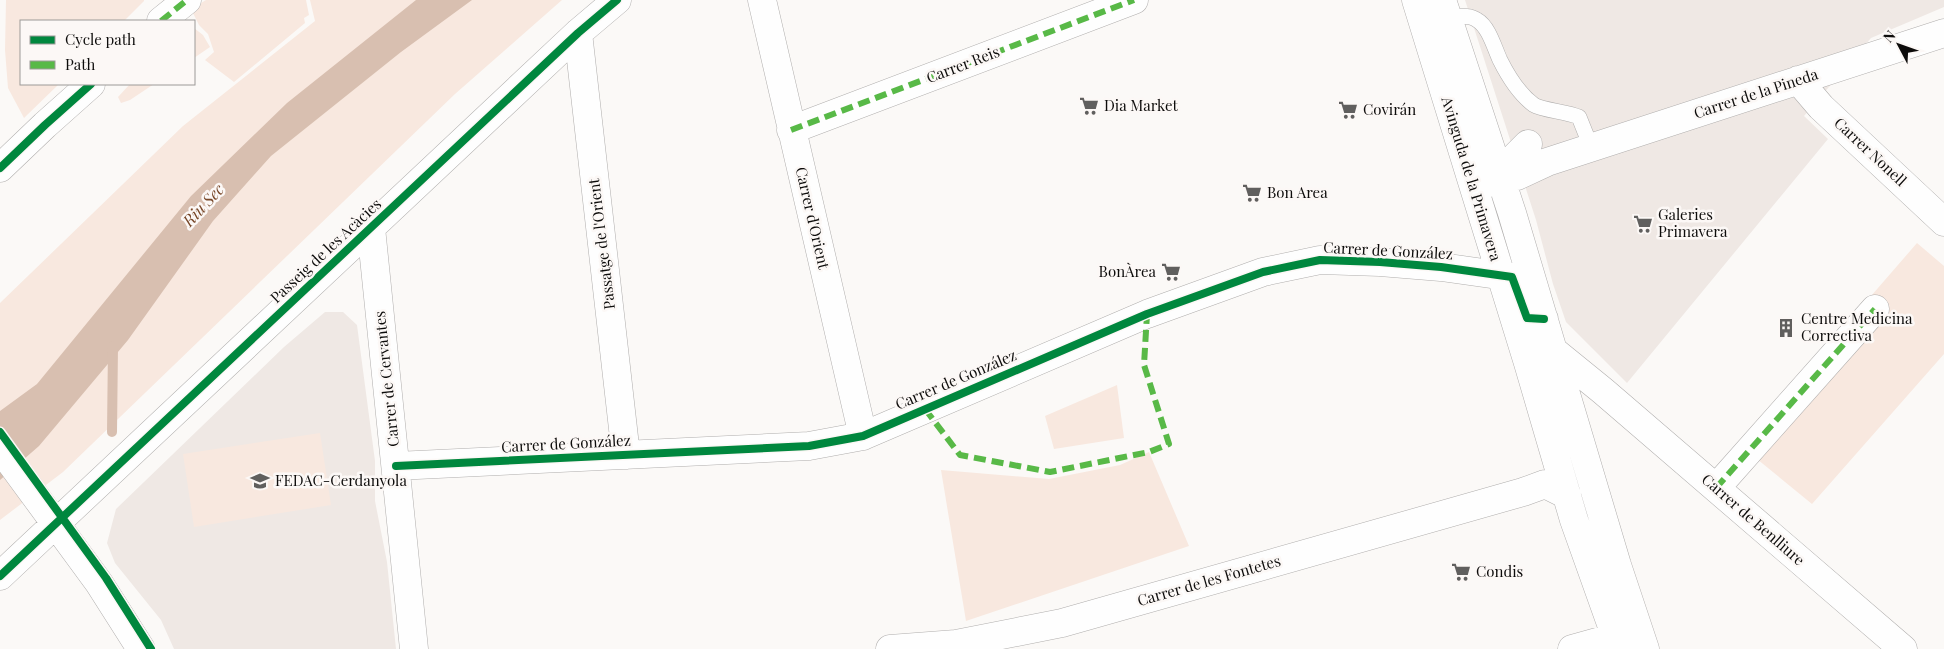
<svg xmlns="http://www.w3.org/2000/svg" width="1944" height="649" viewBox="0 0 1944 649" font-family="'Playfair Display',serif">
<style>
.built{fill:#efe8e4}
.green{fill:#f8e8df}
.water{fill:#d8bfb0}
.lines{fill:none;stroke-linecap:round;stroke-linejoin:round}
.stream{stroke:#d8bfb0;stroke-width:10}
.lane-casing{stroke:#b0aead;stroke-width:16}
.street-casing{stroke:#b0aead;stroke-width:29}
.lane{stroke:#fefefe;stroke-width:15}
.street{stroke:#fefefe;stroke-width:28}
.quiet{stroke:#58b947;stroke-width:6;stroke-dasharray:12 6;stroke-linecap:butt}
.cycleway-casing{stroke:#fcf8f6;stroke-width:11}
.cycleway{stroke:#00873e;stroke-width:8}
.labels{text-anchor:middle;stroke-width:5;stroke-linejoin:round;paint-order:stroke}
.street-label{font-size:15px;fill:#0d0c0b;stroke:#fcf8f6}
.poi-label{font-size:15px;fill:#0d0c0b;stroke:#fcf8f6;text-anchor:start}
.water-label{font-size:16px;font-style:italic;fill:#784728;stroke:#fcf8f6}
</style>
<rect width="100%" height="100%" fill="#fbf9f7"/>
<path class="built" d="M 1465,0 L 1944,0 L 1944,7 L 1871,38 L 1804,116 L 1828,139 L 1627,383 L 1566,322 L 1553,284 L 1536,220 Z
M 325,312 L 343,312 L 357,325 L 375,461 L 375,501 L 387,562 L 396,649 L 174,649 L 161,620 L 115,563 L 107,543 L 116,509 L 284,347 Z"/>
<path class="green" d="M 6,0 L 144,0 L 144,1 L 124,21 L 21,21 L 21,84 L 59,84 L 24,118 L 8,88 L 5,50 Z
M 206,0 L 306,0 L 309,15 L 304,18 L 305,23 L 234,82 L 205,60 L 214,52 L 208,34 L 199,25 L 191,9 Z
M 310,0 L 562,0 L 455,94 L 63,472 L 0,520 L 0,303 L 183,126 L 315,21 Z
M 194,28 L 203,35 L 210,47 L 194,58 Z
M 130,84 L 154,84 L 130,100 L 121,103 L 118,97 Z
M 1917,243 L 1944,266 L 1944,354 L 1812,504 L 1741,446 Z
M 1117,385 L 1124,438 L 1054,449 L 1045,416 Z
M 320,433 L 331,505 L 194,527 L 183,454 Z
M 1149,452 L 1189,546 L 966,621 L 941,470 L 1049,479 L 1120,465 Z"/>
<path class="water" d="M 416,0 L 472,0 L 401,52 L 271,156 L 213,221 L 128,340 L 39,446 L 0,480 L 0,411 L 37,384 L 191,196 L 287,103 Z"/>
<g class="lines">
<path class="stream" d="M 112,432 L 113,346"/>
<g class="lane-casing">
<path id="lane" d="M 1447,17 C 1457,17 1469,14 1477,20 C 1489,27 1494,47 1500,60 C 1508,76 1519,94 1534,105 C 1542,110 1568,112 1579,117 L 1591,147"/>
</g>
<g class="street-casing">
<path id="street" d="M 762,0 L 863,436
M 1416,0 L 1528,363 L 1574,520 L 1620,649
M 1442,0 L 1512,213 L 1617,565 L 1645,649
M 161,21 L 187,0
M 578,33 L 626,455
M 1798,80 L 1821,107 L 1944,222
M 791,130 L 1134,0
M 0,168 L 45,125 L 91,84
M 1485,168 L 1517,176 L 1547,162 L 1944,33
M 1497,184 L 1512,160 L 1528,144
M 371,228 L 414,649
M 1555,352 L 1603,391 L 1903,649
M 0,448 L 99,583 L 141,649
M 396,466 L 809,446 L 863,436 L 1147,314 L 1263,272 L 1320,260 L 1380,262 L 1441,267 L 1512,277 L 1527,318 L 1544,319
M 1716,488 L 1875,309
M 0,576 L 578,33 L 617,0
M 890,649 L 956,644 L 1062,623 L 1523,492 L 1545,484 L 1567,495
M 1572,649 L 1615,637"/>
</g>
<use href="#lane" class="lane"/>
<use href="#street" class="street"/>
<path class="quiet" d="M 161,21 L 187,0
M 791,130 L 1134,0
M 925,409 L 960,455 L 1050,472 L 1149,452 L 1169,444 L 1144,365 L 1147,314
M 1716,488 L 1875,309"/>
<g class="cycleway-casing">
<path id="cycleway" d="M 0,168 L 45,125 L 91,84
M 0,432 L 106,578 L 151,649
M 396,466 L 809,446 L 863,436 L 1147,314 L 1263,272 L 1320,260 L 1380,262 L 1441,267 L 1512,277 L 1527,318 L 1544,319
M 0,576 L 578,33 L 617,0"/>
</g>
<use href="#cycleway" class="cycleway"/>
</g>
<defs>
<g id="supermarket-bare" transform="scale(1.5)"><path d="M-6-5.5h2.5l.6 2H6L4.5 2H-2.5L-4.4-4H-6ZM-1.5 3.2a1.3 1.3 0 1 0 .1 0ZM3 3.2a1.3 1.3 0 1 0 .1 0Z" fill="#605f5e" stroke="#fcf8f6" stroke-width="2.5" paint-order="stroke"/></g>
<g id="building-bare" transform="scale(1.5)"><path d="M-4-6H4V6H1V3H-1V6H-4ZM-2.5-4.3h1.7v1.8h-1.7ZM.8-4.3h1.7v1.8H.8ZM-2.5-1h1.7V.8h-1.7ZM.8-1h1.7V.8H.8Z" fill="#605f5e" stroke="#fcf8f6" stroke-width="2.5" paint-order="stroke"/></g>
<g id="school-bare" transform="scale(1.5)"><path d="M0-5L7-2L0 1L-7-2ZM-4 1L0 2.5L4 1V4Q0 6-4 4Z" fill="#605f5e" stroke="#fcf8f6" stroke-width="2.5" paint-order="stroke"/></g>
</defs>
<g fill-rule="evenodd">
<use href="#supermarket-bare" x="1089" y="106"/>
<use href="#supermarket-bare" x="1348" y="110"/>
<use href="#supermarket-bare" x="1252" y="193"/>
<use href="#supermarket-bare" x="1643" y="224"/>
<use href="#supermarket-bare" x="1171" y="272"/>
<use href="#building-bare" x="1786" y="328"/>
<use href="#school-bare" x="260" y="481"/>
<use href="#supermarket-bare" x="1461" y="572"/>
</g>
<g class="labels">
<g class="street-label">
<text transform="translate(963 65) rotate(-21)" y="5">Carrer Reis</text>
<text transform="translate(1756 94) rotate(-18)" y="5">Carrer de la Pineda</text>
<text transform="translate(1870 152) rotate(43)" y="5">Carrer Nonell</text>
<text transform="translate(1471 179) rotate(73)" y="5">Avinguda de la Primavera</text>
<text transform="translate(812 218) rotate(77)" y="5">Carrer d'Orient</text>
<text transform="translate(602 244) rotate(-97)" y="5">Passatge de l'Orient</text>
<text transform="translate(326 251) rotate(-43)" y="5">Passeig de les Acàcies</text>
<text transform="translate(1388 251) rotate(3)" y="5">Carrer de González</text>
<text transform="translate(387 379) rotate(-96)" y="5">Carrer de Cervantes</text>
<text transform="translate(956 380) rotate(-23)" y="5">Carrer de González</text>
<text transform="translate(566 444) rotate(-3)" y="5">Carrer de González</text>
<text transform="translate(1753 520) rotate(41)" y="5">Carrer de Benlliure</text>
<text transform="translate(1209 581) rotate(-16)" y="5">Carrer de les Fontetes</text>
</g>
<g class="poi-label">
<text x="1104" y="111">Dia Market</text>
<text x="1363" y="115">Covirán</text>
<text x="1267" y="198">Bon Area</text>
<text x="1658" y="220">Galeries<tspan x="1658" dy="17">Primavera</tspan></text>
<text x="1156" y="277" text-anchor="end">BonÀrea</text>
<text x="1801" y="324">Centre Medicina<tspan x="1801" dy="17">Correctiva</tspan></text>
<text x="275" y="486">FEDAC-Cerdanyola</text>
<text x="1476" y="577">Condis</text>
</g>
<g class="water-label">
<text transform="translate(203 205) rotate(-47)" y="6">Riu Sec</text>
</g>
</g>
<rect x="20" y="20" width="175" height="65" fill="#fcf8f6" stroke="#9c9a98"/>
<rect x="30" y="36" width="25" height="8" fill="#00873e" stroke="#9c9a98"/>
<text x="65" y="45" font-size="15" fill="#0d0c0b">Cycle path</text>
<rect x="30" y="61" width="25" height="8" fill="#58b947" stroke="#9c9a98"/>
<text x="65" y="70" font-size="15" fill="#0d0c0b">Path</text>
<g transform="translate(1899 45) rotate(311)" stroke="#fcf8f6" stroke-width="4" paint-order="stroke">
<path d="M0-4L9 19L0 12L-9 19Z" fill="#0d0c0b"/>
<text y="-8" font-size="14" font-weight="bold" text-anchor="middle" fill="#0d0c0b">N</text>
</g>
</svg>
